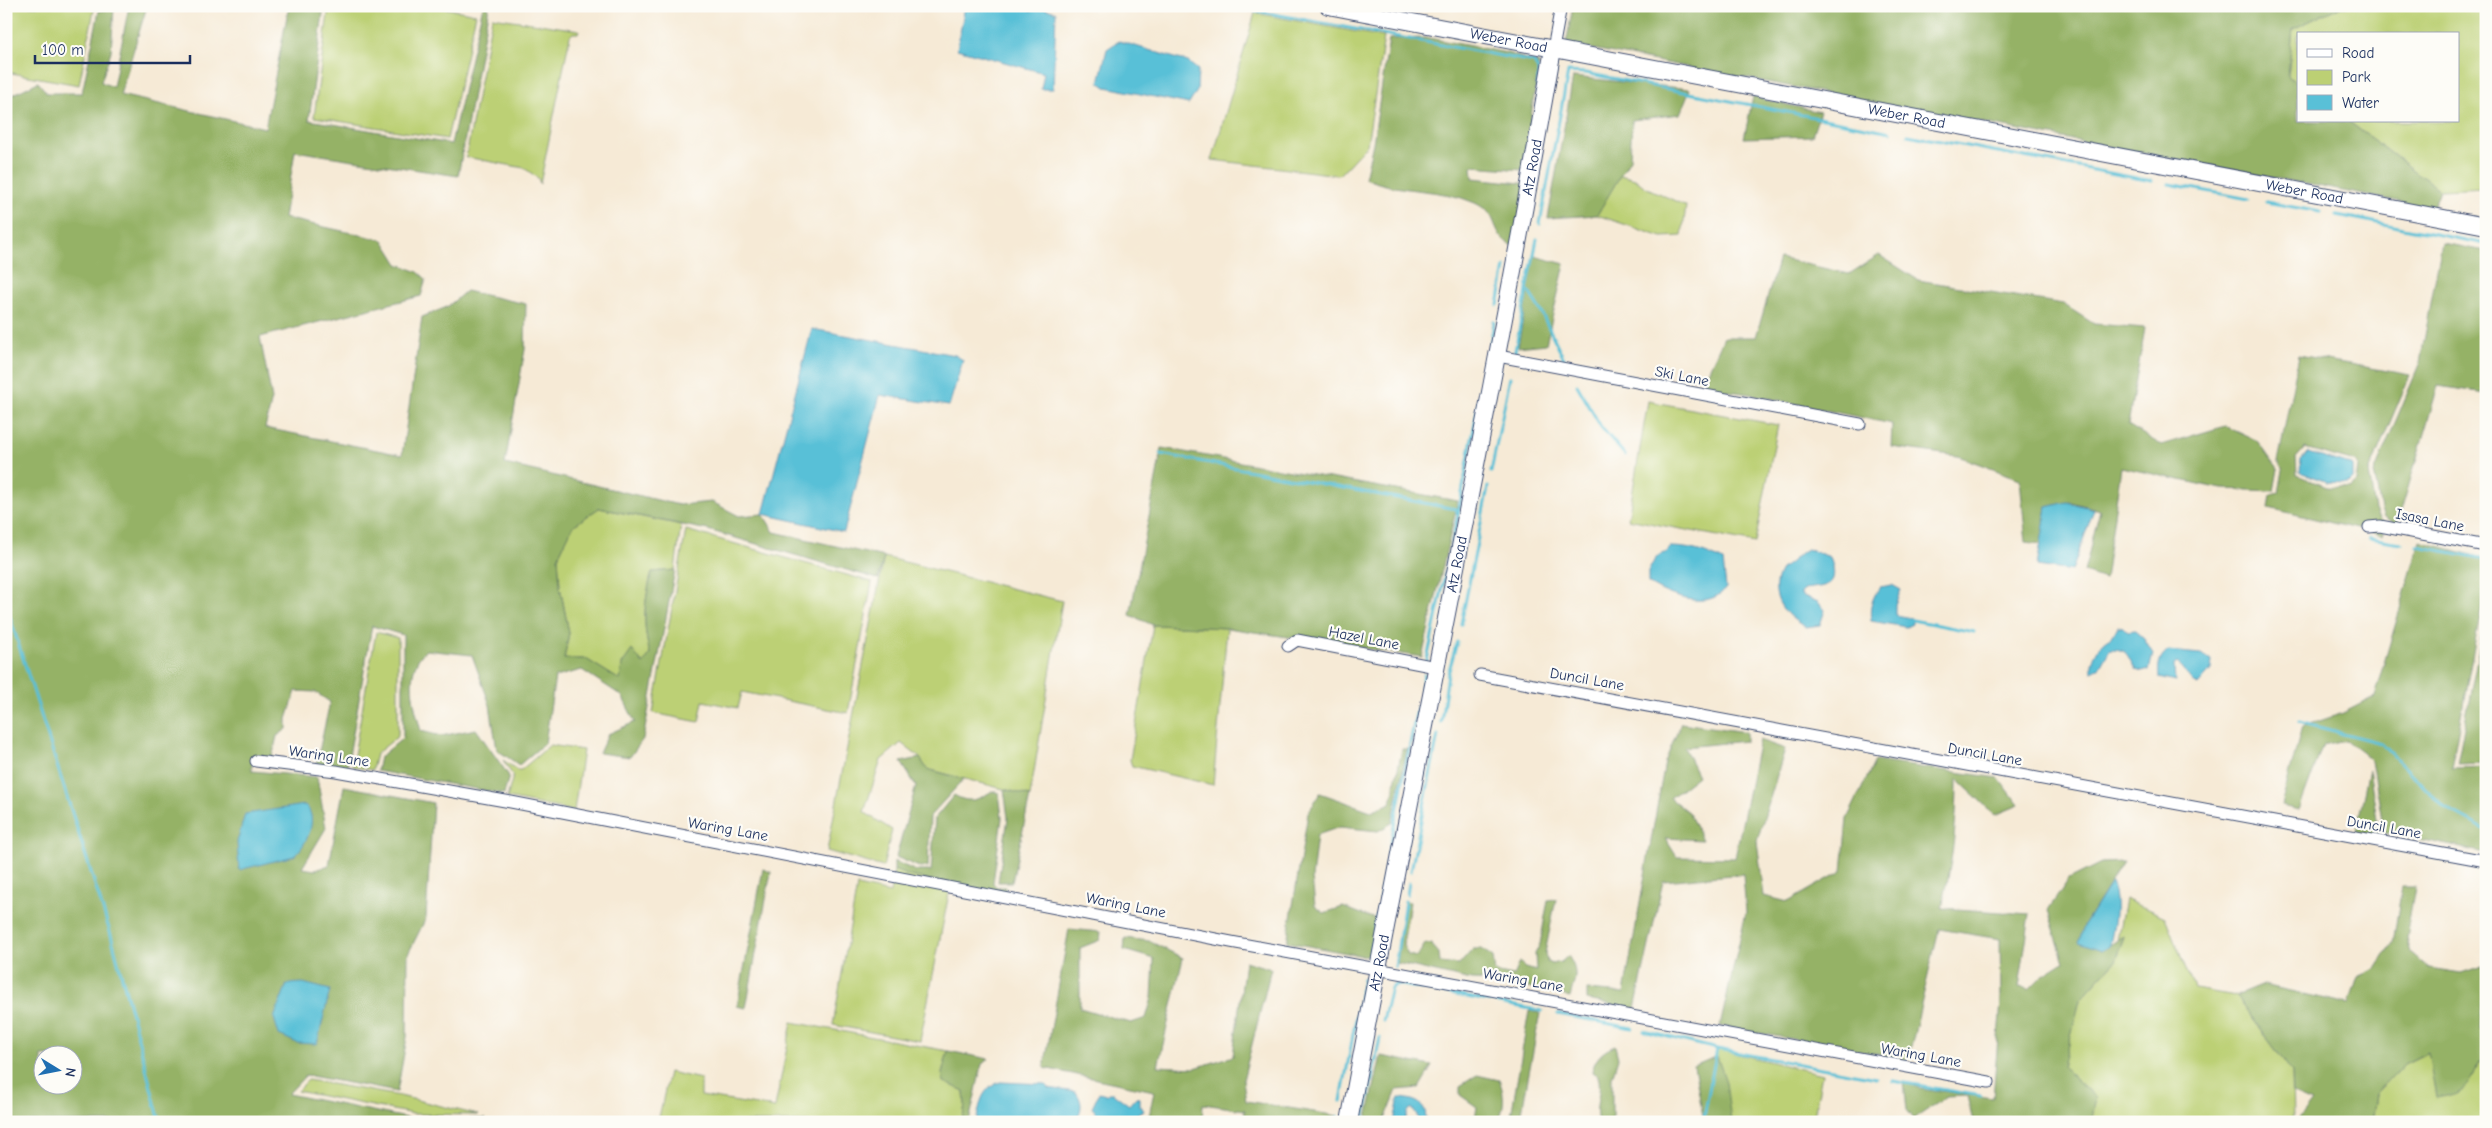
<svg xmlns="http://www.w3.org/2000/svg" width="2492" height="1128" viewBox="0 0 2492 1128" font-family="'Comic Neue',sans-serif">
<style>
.green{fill:#bcd074;stroke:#6c8069}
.forest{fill:#95b266;stroke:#587062;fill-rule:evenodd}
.water{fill:#59c0d7;stroke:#3a789a}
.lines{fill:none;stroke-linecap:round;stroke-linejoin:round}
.stream{stroke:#59c0d7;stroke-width:3}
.street-casing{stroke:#3c4b70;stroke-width:13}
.secondary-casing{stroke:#3c4b70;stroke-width:18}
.street{stroke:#fff;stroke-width:11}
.secondary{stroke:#fff;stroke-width:16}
.labels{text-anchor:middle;stroke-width:4.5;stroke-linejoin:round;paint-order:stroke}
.street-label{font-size:15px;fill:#1b2f5e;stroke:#fdfcf7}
</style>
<rect width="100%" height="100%" fill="#fdfcf7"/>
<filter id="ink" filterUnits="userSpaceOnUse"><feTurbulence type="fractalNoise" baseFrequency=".02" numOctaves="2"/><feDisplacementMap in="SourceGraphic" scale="10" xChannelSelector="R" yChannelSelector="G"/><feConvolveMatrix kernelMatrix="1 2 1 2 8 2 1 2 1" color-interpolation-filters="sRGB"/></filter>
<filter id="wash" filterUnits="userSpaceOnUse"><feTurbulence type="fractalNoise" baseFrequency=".0096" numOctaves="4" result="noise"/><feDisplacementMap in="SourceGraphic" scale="20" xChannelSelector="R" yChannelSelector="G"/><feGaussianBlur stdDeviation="1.12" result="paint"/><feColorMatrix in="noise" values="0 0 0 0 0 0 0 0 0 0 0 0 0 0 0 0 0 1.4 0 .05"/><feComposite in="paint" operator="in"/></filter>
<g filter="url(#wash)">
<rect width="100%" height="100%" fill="#f6ead6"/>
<path class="green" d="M 6,6 L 97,6 L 94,10 L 79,85 L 6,72 Z
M 329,6 L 433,6 L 476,14 L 447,139 L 314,117 Z
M 2341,6 L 2486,6 L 2486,188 L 2440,190 L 2348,121 L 2458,121 L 2458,34 L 2298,34 L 2298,84 L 2288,76 L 2293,29 Z
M 1255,13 L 1384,37 L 1367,145 L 1339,175 L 1212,160 Z
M 492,17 L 579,30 L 578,33 L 573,33 L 570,36 L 540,184 L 538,178 L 524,168 L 466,157 Z
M 1620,175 L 1635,179 L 1645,187 L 1686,206 L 1682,236 L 1662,237 L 1597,215 Z
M 1648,401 L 1778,425 L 1755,543 L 1628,519 Z
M 599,508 L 681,525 L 675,570 L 652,572 C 644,603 642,623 650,654 L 643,664 L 632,651 L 621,681 L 586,659 L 564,659 L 569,633 L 560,587 L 558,557 L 573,526 Z
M 686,530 L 872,582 L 848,713 L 742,692 L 738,708 L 703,701 L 699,722 L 653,713 Z
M 884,557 L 1062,601 L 1030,796 L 927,769 L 920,758 L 901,743 L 881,760 L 864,812 L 892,830 L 883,867 L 827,851 Z
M 1153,625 L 1227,628 L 1213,785 L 1132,766 L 1130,760 Z
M 376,632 L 398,638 L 398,736 L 376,754 L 372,770 L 352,766 Z
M 550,745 L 583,750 L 574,811 L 507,798 L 513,776 L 503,760 L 517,770 L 521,770 Z
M 894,870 L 909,876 L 951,883 L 920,1041 L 833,1025 L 857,886 L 890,893 Z
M 2125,899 L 2165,917 L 2194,989 L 2236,996 L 2292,1072 L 2293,1122 L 2091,1122 L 2096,1098 L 2063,1067 L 2080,1000 L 2115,961 L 2124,937 L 2117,941 Z
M 792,1022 L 948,1051 L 942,1074 L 953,1084 L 964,1091 L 965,1105 L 962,1122 L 658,1122 L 669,1072 L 701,1079 L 701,1096 L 775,1108 Z
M 1717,1049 L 1822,1074 L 1813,1122 L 1731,1122 L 1716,1055 Z
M 2429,1052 L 2436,1097 L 2471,1081 L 2479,1062 L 2486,1062 L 2486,1122 L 2371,1122 L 2375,1095 L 2404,1064 Z
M 308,1080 L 400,1096 L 478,1115 L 413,1114 L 297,1091 Z"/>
<path class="forest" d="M 129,6 L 147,6 L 120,95 L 265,128 L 289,6 L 324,6 L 309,120 L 451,144 L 483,6 L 489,6 L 458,176 L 295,151 L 284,218 L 383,240 L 398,264 L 418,272 L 426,279 L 421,296 L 260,337 L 272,399 L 265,428 L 402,455 L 422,317 L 447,307 L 466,291 L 526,304 L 525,349 L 505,464 L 679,505 L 712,502 L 739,516 L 763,514 L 774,532 L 884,557 L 878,579 L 708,530 L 599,508 L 573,526 L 558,557 L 560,587 L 569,633 L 564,659 L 586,659 L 620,680 L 622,664 L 632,650 L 643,664 L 650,654 C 642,623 644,603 652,572 L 675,570 L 643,739 L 630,757 L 599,753 L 608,734 L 635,722 L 622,696 L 582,670 L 555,677 L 545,743 L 519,765 L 497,750 L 490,705 L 472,655 L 426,650 C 403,671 414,705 421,731 L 441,736 L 476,729 L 509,776 L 504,794 L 377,771 L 380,757 L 403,738 L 403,635 L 372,626 L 347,767 L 316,765 L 330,702 L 315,692 L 296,691 L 287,719 L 287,729 L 277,736 L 272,758 L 252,755 L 252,771 L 317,777 L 326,828 L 302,868 L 315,870 L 329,865 L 344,786 L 433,803 L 426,918 L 408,954 L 407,1037 L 397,1092 L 306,1075 L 288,1094 L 412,1119 L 485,1119 L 487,1122 L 6,1122 L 6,98 L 38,82 L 47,93 L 82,93 L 99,11 L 114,8 L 111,51 L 101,82 L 113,87 ZM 42,1056 L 72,1056 L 72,1086 L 42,1086 Z
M 1573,6 L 2341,6 L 2293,29 L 2288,76 L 2298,84 L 2298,121 L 2348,121 L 2440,190 L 2433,208 L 1566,44 Z
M 1429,38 L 1507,53 L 1539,63 L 1523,170 L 1472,166 L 1473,178 L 1530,184 L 1518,250 C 1513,246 1503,241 1500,235 C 1491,220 1495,213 1475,203 C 1440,187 1399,194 1365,178 L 1373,143 L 1389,39 Z
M 1573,77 L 1690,89 L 1680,114 L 1632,120 L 1630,159 L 1597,215 L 1548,218 Z
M 1753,97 L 1820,112 L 1812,136 L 1744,138 Z
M 2442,243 L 2486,251 L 2486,393 L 2438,386 L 2397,525 L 2384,517 L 2381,510 L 2374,473 L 2420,363 Z
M 1879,255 L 1918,280 L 2063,304 L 2094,324 L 2145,328 L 2128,425 L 2161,445 L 2225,426 L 2257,441 L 2278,469 L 2274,491 L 2222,489 L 2121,467 L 2105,579 L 2084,572 L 2100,510 L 2071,502 L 2047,507 L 2042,544 L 2026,542 L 2020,479 L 1958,456 L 1891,447 L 1892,424 L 1749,394 L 1701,387 L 1724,337 L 1756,337 L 1779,258 L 1849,274 Z
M 1534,256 L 1565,264 L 1546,344 L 1518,347 Z
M 2299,355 L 2410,375 L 2369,472 L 2375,510 L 2380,520 L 2386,524 L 2382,535 L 2269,508 L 2271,495 L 2279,493 L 2283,470 L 2278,461 ZM 2305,448 L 2355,462 L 2358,466 L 2356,482 L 2349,488 L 2327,487 L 2297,475 L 2296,458 Z
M 1162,448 L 1458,501 L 1422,657 L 1227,628 L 1153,625 L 1130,615 Z
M 2420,541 L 2486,559 L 2486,584 L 2451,768 L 2486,767 L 2486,853 L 2384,832 L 2372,760 L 2345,740 L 2323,745 L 2299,810 L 2281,806 L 2302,727 L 2343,713 L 2374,697 Z
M 2486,612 L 2486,763 L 2457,764 Z
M 1681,723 L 1746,732 L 1746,741 L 1684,747 L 1698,776 L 1670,798 L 1689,813 L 1702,840 L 1665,838 L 1677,857 L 1735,858 L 1759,740 L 1785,749 L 1757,841 L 1764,896 L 1788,902 L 1842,871 L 1847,819 L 1875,761 L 1999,778 L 2019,805 L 1995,815 L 1957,779 C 1957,826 1952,862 1942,908 L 2030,914 L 2019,987 L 2029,989 L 2042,976 L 2064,962 L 2048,910 L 2069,879 L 2101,863 L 2123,862 L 2084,925 L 2102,950 L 2124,936 L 2115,961 L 2080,1000 L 2063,1067 L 2096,1098 L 2091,1122 L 1973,1122 L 1967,1096 L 1946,1097 L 1914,1119 L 1907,1110 L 1904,1082 L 1919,1088 L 1993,1098 L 2001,1002 L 2000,939 L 1939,929 L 1908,1060 L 1720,1026 L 1746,912 L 1743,874 L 1663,881 L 1635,1009 L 1587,1000 L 1587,990 L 1624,993 L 1665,762 Z
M 1402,749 L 1407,749 L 1392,823 L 1378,831 L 1340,827 L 1317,835 L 1312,878 L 1315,906 L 1324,913 L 1343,907 L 1375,919 L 1374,938 L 1370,954 L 1363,956 L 1287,942 L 1308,813 L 1320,793 L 1371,811 L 1391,803 Z
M 920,758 L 927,769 L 964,779 L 930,816 L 928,867 L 919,867 L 896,857 L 916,786 L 901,762 Z
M 2369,769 L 2379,832 L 2383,836 L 2354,841 Z
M 1004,789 L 1030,796 L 1012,882 L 998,882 L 1008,818 Z
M 992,791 L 999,793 L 1002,818 L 993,883 L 997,887 L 1006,887 L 1005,893 L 909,876 L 894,870 L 894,861 L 916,871 L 931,871 L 935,818 L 954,795 C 969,804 978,800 992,791 Z
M 763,869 L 771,872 L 746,1008 L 737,1006 Z
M 2402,886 L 2415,886 L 2406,938 L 2410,953 L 2429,968 L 2461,973 L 2485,965 L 2479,1029 L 2486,1028 L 2486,1062 L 2479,1062 C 2468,1090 2466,1093 2436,1098 L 2428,1052 L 2404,1064 L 2375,1095 L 2371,1122 L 2296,1122 L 2312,1101 L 2293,1093 L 2292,1072 L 2236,996 L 2263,985 L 2349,1004 L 2358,977 L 2376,969 L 2393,943 Z
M 1556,899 L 1545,953 L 1547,962 L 1552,964 L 1561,962 L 1568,956 C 1580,973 1574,980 1570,997 L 1497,981 L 1471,980 L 1397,963 L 1405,901 L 1410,902 L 1403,945 L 1408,955 L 1417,957 L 1425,944 L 1431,944 L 1439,953 L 1440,963 L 1459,965 L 1473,949 L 1482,949 L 1493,957 L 1495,972 L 1513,976 L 1519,962 L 1526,968 L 1536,971 L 1535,954 L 1540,944 L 1548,900 Z
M 1069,929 L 1101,932 L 1100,940 L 1080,948 L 1080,1008 L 1131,1023 L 1146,1018 L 1152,998 L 1154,959 L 1124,950 L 1125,938 L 1149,941 L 1183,958 L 1158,1066 L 1195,1068 L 1233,1056 L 1245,961 L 1271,969 L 1243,1080 L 1246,1101 L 1338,1116 L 1338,1122 L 1243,1122 L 1245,1110 L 1203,1104 L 1202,1122 L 1148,1122 L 1154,1091 L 1044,1068 Z
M 1529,1011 L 1540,1013 L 1520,1122 L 1510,1122 Z
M 1615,1046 L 1618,1058 L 1612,1077 L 1612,1122 L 1598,1122 C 1593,1106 1603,1091 1598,1076 L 1592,1072 C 1595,1058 1602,1051 1615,1046 Z
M 948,1051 L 989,1059 L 982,1064 L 969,1122 L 962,1122 L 965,1105 L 964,1091 L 944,1082 L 942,1074 Z
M 1381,1056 L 1432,1066 L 1419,1088 L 1397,1090 L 1384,1122 L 1366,1122 Z
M 1717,1056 L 1726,1082 L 1731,1122 L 1704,1122 L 1694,1066 Z
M 1477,1075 L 1499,1080 C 1505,1094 1505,1107 1498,1122 L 1475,1118 L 1477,1107 L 1460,1095 L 1460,1086 Z"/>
<path class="water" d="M 965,6 L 1027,6 L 1031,11 L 1040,7 L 1056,12 L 1053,89 L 1041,89 L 1044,73 L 957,49 Z
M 1119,41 L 1188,62 L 1198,70 L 1197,91 L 1189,104 L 1106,87 L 1099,82 L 1107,49 Z
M 812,329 L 955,355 L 963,360 L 949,406 L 880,395 L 844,532 L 763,514 Z
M 2308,452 L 2352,466 L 2352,479 L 2348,483 L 2327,482 L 2300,472 L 2301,460 Z
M 2067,502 L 2094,509 L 2072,571 L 2037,566 L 2047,507 Z
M 1670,547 C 1690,547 1706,552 1723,561 L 1726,588 C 1709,611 1669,597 1648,583 L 1648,572 L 1656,557 L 1667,552 Z
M 1807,549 L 1830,557 C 1840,586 1829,586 1803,589 L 1801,593 L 1801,595 L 1818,602 L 1825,610 L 1820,625 L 1806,627 C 1783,616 1766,593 1782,568 C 1793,563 1797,554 1807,549 Z
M 1892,585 L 1901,590 L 1895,604 L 1895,615 L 1911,618 L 1912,624 L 1906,627 L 1871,621 C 1869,608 1872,598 1880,587 Z
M 2118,626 L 2123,627 L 2128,632 L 2135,631 L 2144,639 L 2153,654 L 2149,670 L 2142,672 L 2136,670 C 2126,656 2130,649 2110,649 L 2100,667 L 2092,671 C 2090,659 2101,641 2112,637 Z
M 2168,651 L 2201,654 L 2212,661 L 2211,670 L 2198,685 C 2187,680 2187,669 2177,663 L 2174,665 L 2175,682 L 2159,678 C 2158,665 2158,660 2168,651 Z
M 305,805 C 320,818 306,846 294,856 L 239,870 L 237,842 L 245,814 Z
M 2111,882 C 2119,903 2114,924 2110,945 L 2102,950 L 2079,942 L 2084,925 Z
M 303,983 L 330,990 L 317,1044 L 297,1043 L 279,1035 L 274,1018 L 287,984 Z
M 1000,1082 L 1045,1084 L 1048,1088 L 1076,1092 C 1083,1102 1082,1109 1077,1120 L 976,1122 C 981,1102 980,1090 1000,1082 Z
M 1099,1093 L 1106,1095 L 1108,1093 L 1113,1093 L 1129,1105 L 1136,1097 L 1140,1098 L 1140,1106 L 1143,1111 L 1139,1112 L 1134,1122 L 1096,1122 L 1095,1111 L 1092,1108 Z
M 1399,1098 C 1414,1099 1429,1103 1425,1122 L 1418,1122 L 1417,1116 L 1412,1108 L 1408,1111 L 1405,1122 L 1394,1122 Z"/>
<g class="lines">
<path class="stream" d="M 1236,7 L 1534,62 L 1538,70 L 1538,92
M 1908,135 L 2152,181
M 2169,184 L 2249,199
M 2266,202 L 2320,212
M 2337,215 L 2486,244
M 1540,224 L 1568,72 L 1585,73 L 1891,132
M 1527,289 L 1539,308 L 1567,365
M 1498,305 L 1505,267
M 1489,352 L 1494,322
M 1514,356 L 1537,239
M 1577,385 L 1601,427 L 1625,455
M 1161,454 L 1456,509 L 1458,515
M 1491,472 L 1510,377
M 2370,538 L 2401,543
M 2417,546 L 2486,559
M 6,605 L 111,935 L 160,1122
M 1907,619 L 1974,632
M 1461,624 L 1488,487
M 1427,660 L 1458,515 L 1485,367
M 1421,691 L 1424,675
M 1441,722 L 1448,674 L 1457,642
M 2299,722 L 2381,743 L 2445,808 L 2486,830
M 1411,871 L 1438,735
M 1407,894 L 1409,883
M 1380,898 L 1417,708
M 1370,955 L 1377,915
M 1395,967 L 1405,901 L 1405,906
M 1558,1014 L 1632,1028
M 1383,1021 L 1391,988 L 1397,984 L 1542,1011
M 1644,1031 L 1717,1049 L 1876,1078
M 1893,1081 L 1981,1096
M 1341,1101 L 1363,979
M 1338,1122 L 1338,1116
M 1363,1122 L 1380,1038
M 1703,1122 L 1717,1049"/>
</g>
</g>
<g filter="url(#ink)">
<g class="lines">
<g class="street-casing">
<path id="street" d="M 1553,49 L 1561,6
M 1498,356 L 1860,424
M 2369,527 L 2380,526 L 2486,546
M 1288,646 L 1297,640 L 1436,667
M 1480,675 L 2486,861
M 256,761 L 336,771 L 511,802 L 1231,942 L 1989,1082"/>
</g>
<g class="secondary-casing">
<g id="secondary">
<path id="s1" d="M 1328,6 L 2486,226"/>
<path id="s2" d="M 1349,1122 C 1415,764 1491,407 1553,49"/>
</g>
</g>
<use href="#street" class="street"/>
<use href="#secondary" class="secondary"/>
</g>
</g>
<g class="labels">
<g class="street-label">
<text dy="5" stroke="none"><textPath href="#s1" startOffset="184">Weber Road</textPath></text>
<text dy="5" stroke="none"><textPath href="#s1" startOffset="589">Weber Road</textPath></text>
<text dy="5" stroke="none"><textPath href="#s2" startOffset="972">Atz Road</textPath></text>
<text dy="5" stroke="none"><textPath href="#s1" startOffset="994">Weber Road</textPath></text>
<text transform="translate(1682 376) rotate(11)" y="5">Ski Lane</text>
<text transform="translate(2430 520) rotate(11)" y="5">Isasa Lane</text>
<text dy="5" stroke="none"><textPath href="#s2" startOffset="568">Atz Road</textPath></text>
<text transform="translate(1364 638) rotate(11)" y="5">Hazel Lane</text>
<text transform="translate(1587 679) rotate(10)" y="5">Duncil Lane</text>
<text transform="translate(1985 754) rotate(10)" y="5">Duncil Lane</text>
<text transform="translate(329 756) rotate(8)" y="5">Waring Lane</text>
<text transform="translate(2384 827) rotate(10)" y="5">Duncil Lane</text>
<text transform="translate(728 829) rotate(10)" y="5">Waring Lane</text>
<text transform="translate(1126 905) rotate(11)" y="5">Waring Lane</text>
<text dy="5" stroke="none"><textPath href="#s2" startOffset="162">Atz Road</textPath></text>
<text transform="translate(1523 980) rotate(10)" y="5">Waring Lane</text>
<text transform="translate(1921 1055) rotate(10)" y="5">Waring Lane</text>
</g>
</g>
<rect width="2492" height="1128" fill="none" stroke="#fdfcf7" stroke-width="25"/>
<rect x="2297" y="32" width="162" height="90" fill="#fdfcf7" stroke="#a3aaba"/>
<rect x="2307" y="49" width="25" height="8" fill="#ffffff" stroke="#a3aaba"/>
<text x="2342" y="58" font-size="15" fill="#1b2f5e">Road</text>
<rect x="2307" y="70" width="25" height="15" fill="#bcd074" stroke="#a3aaba"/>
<text x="2342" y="82" font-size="15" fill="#1b2f5e">Park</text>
<rect x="2307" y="95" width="25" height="15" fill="#59c0d7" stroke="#a3aaba"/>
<text x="2342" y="108" font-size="15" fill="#1b2f5e">Water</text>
<g transform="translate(58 1070) rotate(100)"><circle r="24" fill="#fdfcf7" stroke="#a3aaba"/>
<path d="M0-4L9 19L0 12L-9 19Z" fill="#1f6fb2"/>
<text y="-8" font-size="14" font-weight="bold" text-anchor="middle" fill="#1b2f5e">N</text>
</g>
<path d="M35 55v8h155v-8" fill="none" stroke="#1b2f5e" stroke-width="2.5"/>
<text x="42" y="55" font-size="15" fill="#1b2f5e" stroke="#fdfcf7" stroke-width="4" paint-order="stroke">100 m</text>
</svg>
